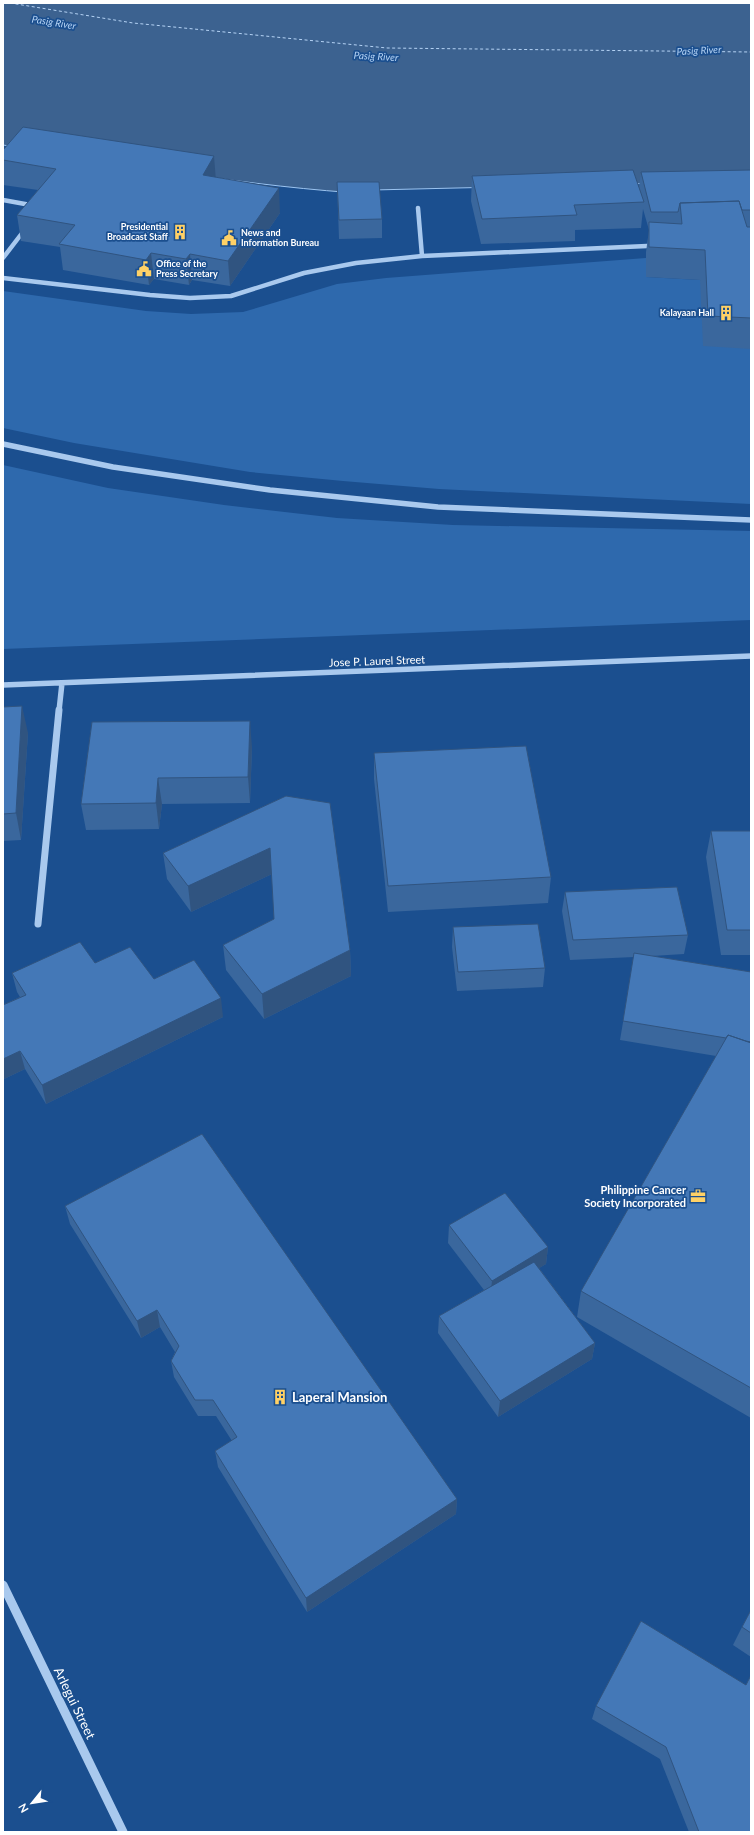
<svg xmlns="http://www.w3.org/2000/svg" width="754" height="1835" viewBox="0 0 754 1835" font-family="Lato,sans-serif">
<style>
.green{fill:#2e69ad}
.water{fill:#3c6290;stroke:#9cc4f0}
.lines{fill:none;stroke-linecap:round;stroke-linejoin:round}
.ferry{stroke:#b5d3f5;stroke-width:1;stroke-dasharray:3 2.5;stroke-linecap:butt}
.minor-far3{stroke:#a9c9ee;stroke-width:4.5}
.minor-far2{stroke:#a9c9ee;stroke-width:5.5}
.minor-far1{stroke:#a9c9ee;stroke-width:7}
.minor{stroke:#a9c9ee;stroke-width:9}
.wall{fill:#3a679d}
.shaded-wall{fill:#305480}
.building{fill:#4478b7;stroke:#305480}
.labels{text-anchor:middle;stroke-width:3.5;stroke-linejoin:round;paint-order:stroke}
.far-poi-label{font-size:9px;font-weight:bold;fill:#fff;stroke:#1b4f8f;text-anchor:end}
.far-water-label{font-size:10px;font-style:italic;fill:#b5d3f5;stroke:#1b4f8f}
.street-label{font-size:11px;fill:#fff;stroke:#1b4f8f}
.poi-label{font-size:11px;font-weight:bold;fill:#fff;stroke:#1b4f8f;text-anchor:end}
.near-poi-label{font-size:13px;font-weight:bold;fill:#fff;stroke:#1b4f8f;text-anchor:start}
.near-street-label{font-size:13px;fill:#fff;stroke:#1b4f8f}
</style>
<rect width="100%" height="100%" fill="#1b4f8f"/>
<path class="green" d="M 646,258 L 646,277 L 700,280 L 751,349 L 751,504 L 439,489 L 343,481 L 250,472 L 74,443 L 3,428 L 3,291 L 146,311 L 191,314 L 243,312 L 337,284 L 386,278 Z
M 3,465 L 108,488 L 224,505 L 337,518 L 453,525 L 751,531 L 751,620 L 3,649 Z"/>
<path class="water" d="M 3,3 L 751,3 L 751,181 L 373,190 L 373,194 C 249,187 126,164 3,145 Z"/>
<g class="lines">
<path class="ferry" d="M 10,3 L 133,23 L 387,48 L 751,52"/>
<path class="minor-far3" d="M 3,200 L 36,206
M 418,208 L 422,256
M 3,258 L 26,228
M 3,278 L 150,295 L 190,298 L 231,296 L 304,273 L 356,263 L 422,256 L 647,246"/>
<path class="minor-far2" d="M 3,444 L 113,467 L 270,490 L 438,507 L 751,520
M 3,685 L 751,656
M 59,711 L 62,683"/>
<path class="minor-far1" d="M 38,924 L 59,710"/>
<path class="minor" d="M 3,1585 L 123,1832"/>
</g>
<path class="wall" d="M 3,150 L 215,177 L 280,213 L 230,286 L 192,280 L 189,285 L 154,279 L 149,285 L 63,270 L 60,247 L 21,241 L 17,215 L 38,190 L 3,185 Z
M 751,170 L 751,349 L 703,346 L 700,280 L 646,277 L 646,252 L 649,230 L 643,209 L 641,228 L 575,230 L 575,241 L 481,244 L 471,201 L 472,176 L 639,187 L 641,172 Z
M 337,182 L 382,219 L 382,238 L 339,239 Z
M 3,707 L 28,733 L 21,840 L 3,841 Z
M 92,722 L 252,747 L 250,803 L 162,804 L 159,829 L 86,830 L 81,804 Z
M 374,753 L 551,877 L 548,903 L 388,912 L 374,779 Z
M 286,796 L 350,950 L 351,976 L 264,1019 L 226,970 L 223,945 L 274,919 L 272,874 L 191,912 L 167,879 L 163,853 Z
M 711,831 L 751,831 L 751,955 L 721,955 L 706,857 Z
M 565,892 L 688,935 L 684,954 L 652,956 L 751,972 L 751,1418 L 577,1317 L 581,1291 L 716,1056 L 620,1040 L 634,957 L 570,960 L 562,911 Z
M 453,927 L 545,968 L 543,987 L 457,991 L 452,947 Z
M 95,963 L 154,979 L 223,1017 L 46,1104 L 25,1069 L 4,1079 L 3,1078 L 3,1005 L 20,997 L 17,992 L 12,973 Z
M 65,1206 L 457,1499 L 456,1514 L 307,1612 L 218,1467 L 215,1451 L 232,1441 L 216,1416 L 198,1416 L 174,1377 L 171,1361 L 175,1352 L 160,1327 L 141,1338 L 70,1224 Z
M 449,1225 L 548,1247 L 546,1264 L 539,1268 L 595,1343 L 592,1359 L 498,1417 L 438,1333 L 439,1316 L 484,1290 L 448,1243 Z
M 751,1610 L 751,1657 L 733,1645 L 742,1627 Z
M 641,1621 L 751,1832 L 689,1832 L 660,1759 L 592,1719 L 596,1706 Z"/>
<path class="shaded-wall" d="M 214,156 L 216,181 L 203,175 Z
M 279,188 L 280,213 L 230,286 L 228,261 Z
M 151,253 L 154,279 L 149,285 L 146,260 Z
M 190,254 L 192,280 L 189,285 L 186,259 Z
M 22,706 L 28,733 L 21,840 L 16,813 Z
M 250,721 L 252,747 L 250,803 L 248,777 Z
M 158,778 L 162,804 L 159,829 L 156,803 Z
M 270,848 L 272,874 L 191,912 L 188,886 Z
M 350,950 L 351,976 L 264,1019 L 262,994 Z
M 221,998 L 223,1017 L 46,1104 L 42,1085 Z
M 20,1051 L 25,1069 L 4,1079 L 3,1076 L 3,1059 Z
M 548,1247 L 546,1264 L 490,1298 L 492,1281 Z
M 157,1310 L 160,1327 L 141,1338 L 137,1321 Z
M 595,1343 L 592,1359 L 498,1417 L 500,1401 Z
M 457,1499 L 456,1514 L 307,1612 L 306,1598 Z"/>
<path class="building" d="M 23,127 L 214,156 L 203,175 L 279,188 L 228,261 L 190,254 L 186,259 L 151,253 L 146,260 L 59,244 L 75,225 L 17,215 L 56,169 L 3,160 L 3,150 Z
M 633,170 L 644,202 L 574,205 L 577,215 L 482,219 L 472,176 Z
M 751,170 L 751,210 L 742,210 L 739,201 L 680,203 L 678,212 L 651,212 L 641,172 Z
M 337,182 L 379,182 L 382,219 L 339,220 Z
M 739,201 L 747,227 L 751,227 L 751,318 L 708,316 L 705,250 L 649,247 L 649,222 L 682,224 L 680,203 Z
M 22,706 L 16,813 L 3,814 L 3,707 Z
M 250,721 L 248,777 L 158,778 L 156,803 L 81,804 L 92,722 Z
M 526,746 L 551,877 L 388,886 L 374,753 Z
M 286,796 L 330,803 L 350,950 L 262,994 L 223,945 L 274,919 L 270,848 L 188,886 L 163,853 Z
M 711,831 L 751,831 L 751,930 L 727,930 Z
M 677,887 L 688,935 L 573,940 L 565,892 Z
M 538,924 L 545,968 L 458,972 L 453,927 Z
M 80,942 L 95,963 L 130,947 L 154,979 L 194,960 L 221,998 L 42,1085 L 20,1051 L 3,1059 L 3,1005 L 26,995 L 12,973 Z
M 634,953 L 751,972 L 751,1042 L 746,1041 L 728,1035 L 726,1038 L 623,1021 Z
M 728,1035 L 751,1043 L 751,1388 L 581,1291 Z
M 202,1134 L 457,1499 L 306,1598 L 215,1451 L 237,1437 L 213,1400 L 195,1400 L 171,1361 L 179,1346 L 157,1310 L 137,1321 L 65,1206 Z
M 505,1193 L 548,1247 L 492,1281 L 449,1225 Z
M 534,1262 L 595,1343 L 500,1401 L 439,1316 Z
M 751,1610 L 751,1633 L 742,1627 Z
M 641,1621 L 746,1685 L 751,1675 L 751,1832 L 699,1832 L 666,1747 L 596,1706 Z"/>
<defs>
<g id="building-bare" transform="scale(1.2)"><path d="M-4-6H4V6H1V3H-1V6H-4ZM-2.5-4.3h1.7v1.8h-1.7ZM.8-4.3h1.7v1.8H.8ZM-2.5-1h1.7V.8h-1.7ZM.8-1h1.7V.8H.8Z" fill="#ffd166" stroke="#1b4f8f" stroke-width="2.5" paint-order="stroke"/></g>
<g id="civic-bare" transform="scale(1.2)"><path d="M-.6-6.5H3V-4.5H.6V-3L4-1V1h2V6H-6V1h2V-1L-.6-3ZM-1.2 2.5V6h2.4V2.5Z" fill="#ffd166" stroke="#1b4f8f" stroke-width="2.5" paint-order="stroke"/></g>
<g id="office-bare" transform="scale(1.2)"><path d="M-6-3h4V-5.5h4V-3h4V5H-6ZM-1-4.5V-3h2v-1.5ZM-6 0V1H6V0Z" fill="#ffd166" stroke="#1b4f8f" stroke-width="2.5" paint-order="stroke"/></g>
</defs>
<g fill-rule="evenodd">
<use href="#building-bare" x="180" y="232"/>
<use href="#civic-bare" x="229" y="238"/>
<use href="#civic-bare" x="144" y="269"/>
<use href="#building-bare" x="726" y="313"/>
<use href="#office-bare" x="698" y="1196"/>
<use href="#building-bare" x="280" y="1397"/>
</g>
<g class="labels">
<g class="far-poi-label">
<text x="168" y="230">Presidential<tspan x="168" dy="10">Broadcast Staff</tspan></text>
<text x="241" y="236" text-anchor="start">News and<tspan x="241" dy="10">Information Bureau</tspan></text>
<text x="156" y="267" text-anchor="start">Office of the<tspan x="156" dy="10">Press Secretary</tspan></text>
<text x="714" y="316">Kalayaan Hall</text>
</g>
<g class="far-water-label">
<text transform="translate(54 22) rotate(9)" y="4">Pasig River</text>
<text transform="translate(699 50) rotate(-3)" y="4">Pasig River</text>
<text transform="translate(376 56) rotate(3)" y="4">Pasig River</text>
</g>
<g class="street-label">
<text transform="translate(377 661) rotate(-2)" y="4">Jose P. Laurel Street</text>
</g>
<g class="poi-label">
<text x="686" y="1194">Philippine Cancer<tspan x="686" dy="13">Society Incorporated</tspan></text>
</g>
<g class="near-poi-label">
<text x="292" y="1402">Laperal Mansion</text>
</g>
<g class="near-street-label">
<text transform="translate(75 1703) rotate(64)" y="5">Arlegui Street</text>
</g>
</g>
<rect width="754" height="1835" fill="none" stroke="#ffffff" stroke-width="8"/>
<g transform="translate(32 1803) rotate(240)" stroke="#1b4f8f" stroke-width="3" paint-order="stroke">
<path d="M0-3L7 15L0 10L-7 15Z" fill="#ffffff"/>
<text y="-6" font-size="11" font-weight="bold" text-anchor="middle" fill="#ffffff">N</text>
</g>
</svg>
